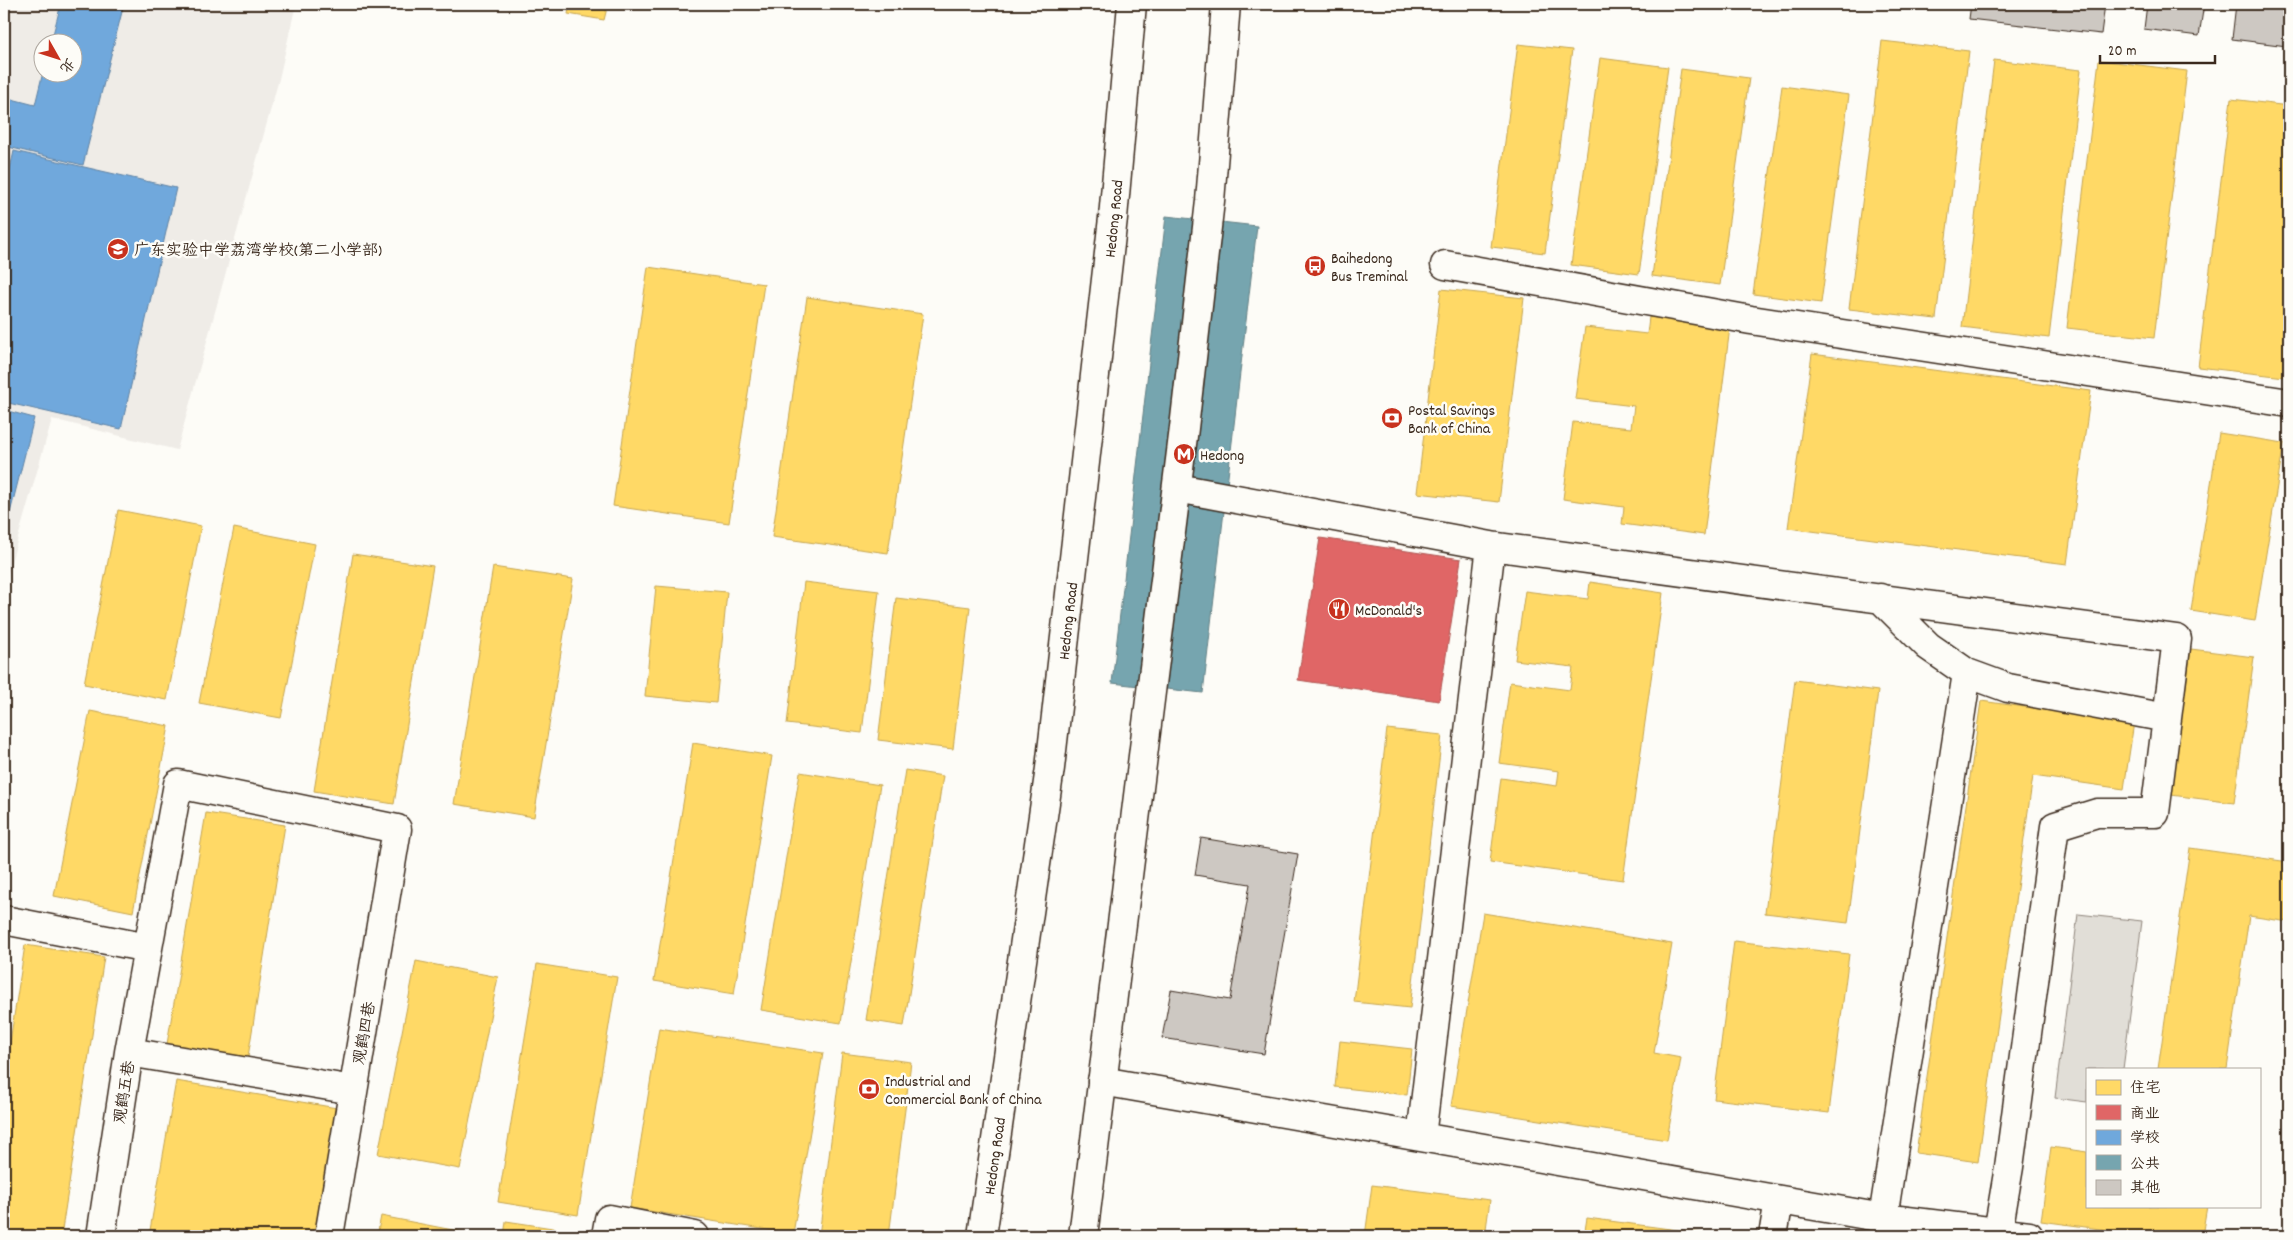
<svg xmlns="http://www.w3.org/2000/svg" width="2293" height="1240" viewBox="0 0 2293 1240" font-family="Dekko,'LXGW WenKai TC',sans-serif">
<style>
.built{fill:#efece7;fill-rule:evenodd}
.green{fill:#e1ded7;stroke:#8e847a}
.homes{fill:#ffd966;stroke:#c4a450}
.shops{fill:#e06666;stroke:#ae5450}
.schools{fill:#6fa8dc;stroke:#5f82a3}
.public{fill:#76a5af;stroke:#648084}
.building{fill:#cdc8c2;stroke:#3b2a1e}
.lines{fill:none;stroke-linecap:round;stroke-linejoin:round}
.minor-casing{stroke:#3b2a1e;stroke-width:31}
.major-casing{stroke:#3b2a1e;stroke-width:31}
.minor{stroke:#fdfcf7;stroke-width:28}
.major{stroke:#fdfcf7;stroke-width:28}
.labels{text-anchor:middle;stroke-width:5;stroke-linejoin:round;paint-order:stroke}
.street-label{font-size:16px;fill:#3b2a1e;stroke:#fdfcf7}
.poi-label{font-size:16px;fill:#3b2a1e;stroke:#fdfcf7;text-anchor:start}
</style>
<rect width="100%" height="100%" fill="#fdfcf7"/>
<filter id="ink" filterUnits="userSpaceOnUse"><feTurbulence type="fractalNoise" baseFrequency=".02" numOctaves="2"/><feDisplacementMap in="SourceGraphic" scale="10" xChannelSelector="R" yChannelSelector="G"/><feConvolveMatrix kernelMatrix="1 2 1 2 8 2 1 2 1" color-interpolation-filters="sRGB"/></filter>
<g filter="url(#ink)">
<path class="built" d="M 4,4 L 296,4 L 279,79 L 177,450 L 52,419 L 4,587 ZM 42,42 L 72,42 L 72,72 L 42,72 Z"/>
<path class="green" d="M 2078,914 L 2142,921 L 2123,1069 L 2087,1069 L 2087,1102 L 2055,1098 Z"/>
<path class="homes" d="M 570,4 L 608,4 L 604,20 L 568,14 Z
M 1882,41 L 1969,51 L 1936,319 L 1849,309 Z
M 1518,44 L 1572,50 L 1545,253 L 1491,247 Z
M 1600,58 L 1668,67 L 1639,274 L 1571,265 Z
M 1994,60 L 2081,70 L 2049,338 L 1962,327 Z
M 2099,60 L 2187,71 L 2154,338 L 2067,328 Z
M 1681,69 L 1749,78 L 1720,285 L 1652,276 Z
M 1782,86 L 1849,95 L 1821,303 L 1753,294 Z
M 2231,99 L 2289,106 L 2289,341 L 2285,377 L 2198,367 Z
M 648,267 L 764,284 L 729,523 L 613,506 Z
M 1441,289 L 1524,298 L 1499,502 L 1417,493 Z
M 807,297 L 923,314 L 888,553 L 772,537 Z
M 1649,317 L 1730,327 L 1704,535 L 1622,524 L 1624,507 L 1563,499 L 1573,422 L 1631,428 L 1634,406 L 1575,399 L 1585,327 L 1647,334 Z
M 1812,354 L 2091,391 L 2067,564 L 1788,528 Z
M 2219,433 L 2284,443 L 2255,621 L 2191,611 Z
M 118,510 L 201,526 L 167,700 L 84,684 Z
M 234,528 L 315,544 L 281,718 L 199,703 Z
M 353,554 L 433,566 L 394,804 L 314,791 Z
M 493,567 L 573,579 L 534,817 L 454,804 Z
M 804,582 L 879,591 L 862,733 L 787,724 Z
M 1590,582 L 1663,593 L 1623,880 L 1490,862 L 1501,778 L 1557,786 L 1559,771 L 1499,763 L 1510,682 L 1570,690 L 1573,667 L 1515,660 L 1525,591 L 1588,599 Z
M 656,586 L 727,592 L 716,703 L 645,696 Z
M 896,598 L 970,607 L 953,749 L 878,740 Z
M 2191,649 L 2254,657 L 2234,803 L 2171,795 Z
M 1795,680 L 1878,691 L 1848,923 L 1765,913 Z
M 1981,701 L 2134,722 L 2124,789 L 2033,776 L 1978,1162 L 1916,1153 Z
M 90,711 L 169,726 L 133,912 L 54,896 Z
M 1387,729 L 1442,735 L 1410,1008 L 1354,1002 Z
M 693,743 L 772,756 L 734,994 L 654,981 Z
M 905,770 L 943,776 L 904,1026 L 866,1020 Z
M 800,772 L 880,785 L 841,1023 L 761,1010 Z
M 206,813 L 285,825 L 247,1063 L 166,1050 Z
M 2190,848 L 2289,862 L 2289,922 L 2249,916 L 2227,1069 L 2158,1069 Z
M 1483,913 L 1672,944 L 1654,1053 L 1681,1058 L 1667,1140 L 1451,1106 Z
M 1734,941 L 1849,954 L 1829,1113 L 1714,1099 Z
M 25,945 L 104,957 L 61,1236 L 4,1236 L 4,1081 Z
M 416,961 L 498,977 L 460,1169 L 378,1154 Z
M 537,964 L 617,977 L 578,1215 L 498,1202 Z
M 659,1028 L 823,1053 L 793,1234 L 630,1208 Z
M 1340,1041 L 1412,1049 L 1407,1095 L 1335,1087 Z
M 842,1053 L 911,1062 L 889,1236 L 819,1236 Z
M 176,1081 L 337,1108 L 314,1236 L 149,1236 Z
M 2051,1147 L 2087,1152 L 2087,1206 L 2207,1206 L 2202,1236 L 2152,1236 L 2041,1221 Z
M 1372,1185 L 1490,1200 L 1485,1236 L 1365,1236 Z
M 381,1216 L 463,1232 L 462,1236 L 377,1236 Z
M 1587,1218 L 1708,1234 L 1708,1236 L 1584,1236 Z
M 506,1221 L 586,1233 L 586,1236 L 504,1236 Z
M 1295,1229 L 1353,1236 L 1294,1236 Z"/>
<path class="shops" d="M 1320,538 L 1461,559 L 1439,701 L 1298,680 Z"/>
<path class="schools" d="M 61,4 L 124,4 L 83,165 L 4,146 L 4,97 L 35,105 L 43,72 L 72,72 L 72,42 L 51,42 Z
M 14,151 L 176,188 L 121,429 L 4,402 L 4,196 Z
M 4,410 L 34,418 L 4,537 Z"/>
<path class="public" d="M 1166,216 L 1257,226 L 1203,693 L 1112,683 Z"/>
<path class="building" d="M 1971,4 L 2105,4 L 2101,34 L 1969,19 Z
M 2147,4 L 2204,4 L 2199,36 L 2144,29 Z
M 2236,4 L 2289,4 L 2287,46 L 2232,39 Z
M 1201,838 L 1298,854 L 1264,1054 L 1162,1038 L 1171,990 L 1230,1000 L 1250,884 L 1195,875 Z"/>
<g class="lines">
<g class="minor-casing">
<path id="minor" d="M 1445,265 L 1751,320 L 2289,403
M 1177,488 L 1491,546 L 1421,1137
M 1491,546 L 2177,639 L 2155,813 L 2097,813 L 2055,826 L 2009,1167 L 1998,1232
M 1880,598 L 1928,646 L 1967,673 L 2008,688 L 2167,718
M 4,920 L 148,948
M 129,1052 L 353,1090
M 1102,1081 L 1883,1218 L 2029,1236
M 1883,1218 L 1967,673
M 101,1236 L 129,1052 L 178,784 L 397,829 L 329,1236
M 606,1236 L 609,1219 L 695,1236
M 1773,1236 L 1779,1200"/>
</g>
<g class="major-casing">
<g id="major">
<path id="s1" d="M 982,1236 L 1050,768 L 1113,218 L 1132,4"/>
<path d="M 1083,1236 L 1184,428 L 1210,201 L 1226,4"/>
</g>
</g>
<use href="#minor" class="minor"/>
<use href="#major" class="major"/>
</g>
</g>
<defs>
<g id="school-disc" transform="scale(1.125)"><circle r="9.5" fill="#c8321e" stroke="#fdfcf7"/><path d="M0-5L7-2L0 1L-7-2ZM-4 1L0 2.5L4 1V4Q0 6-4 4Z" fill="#fff"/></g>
<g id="bus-disc" transform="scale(1.125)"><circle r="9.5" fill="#c8321e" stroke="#fdfcf7"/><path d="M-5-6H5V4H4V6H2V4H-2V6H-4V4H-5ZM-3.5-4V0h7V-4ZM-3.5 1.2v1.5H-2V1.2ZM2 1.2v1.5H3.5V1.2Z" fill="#fff"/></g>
<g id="bank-disc" transform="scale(1.125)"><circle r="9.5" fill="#c8321e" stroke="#fdfcf7"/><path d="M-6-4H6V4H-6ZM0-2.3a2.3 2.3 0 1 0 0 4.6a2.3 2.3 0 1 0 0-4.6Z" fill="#fff"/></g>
<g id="metro-disc" transform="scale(1.125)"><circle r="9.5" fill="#c8321e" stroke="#fdfcf7"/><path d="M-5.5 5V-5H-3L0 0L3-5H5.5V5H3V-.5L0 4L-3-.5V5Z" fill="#fff"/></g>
<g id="restaurant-disc" transform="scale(1.125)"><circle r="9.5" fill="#c8321e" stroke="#fdfcf7"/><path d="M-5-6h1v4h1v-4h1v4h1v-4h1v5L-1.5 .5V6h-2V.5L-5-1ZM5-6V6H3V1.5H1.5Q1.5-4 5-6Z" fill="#fff"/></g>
</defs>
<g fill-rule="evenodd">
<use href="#school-disc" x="118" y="249"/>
<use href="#bus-disc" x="1315" y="266"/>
<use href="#bank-disc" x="1392" y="418"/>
<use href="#metro-disc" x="1184" y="454"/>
<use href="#restaurant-disc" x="1339" y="609"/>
<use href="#bank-disc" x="869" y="1089"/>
</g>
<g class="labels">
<g class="street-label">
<text dy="6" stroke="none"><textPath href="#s1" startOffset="1026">Hedong Road</textPath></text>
<text dy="6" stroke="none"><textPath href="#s1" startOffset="621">Hedong Road</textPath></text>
<text transform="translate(363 1033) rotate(-80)" y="6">观鹤四巷</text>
<text transform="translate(123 1092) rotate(-81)" y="6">观鹤五巷</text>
<text dy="6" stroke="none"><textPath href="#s1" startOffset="81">Hedong Road</textPath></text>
</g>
<g class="poi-label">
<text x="134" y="255">广东实验中学荔湾学校(第二小学部)</text>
<text x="1331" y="263">Baihedong<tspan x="1331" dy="18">Bus Treminal</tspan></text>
<text x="1408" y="415">Postal Savings<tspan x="1408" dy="18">Bank of China</tspan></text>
<text x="1200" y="460">Hedong</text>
<text x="1355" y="615">McDonald's</text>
<text x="885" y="1086">Industrial and<tspan x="885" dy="18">Commercial Bank of China</tspan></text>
</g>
</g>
<rect width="2293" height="1240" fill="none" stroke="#fdfcf7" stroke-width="20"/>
<rect x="10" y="10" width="2273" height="1220" fill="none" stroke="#3b2a1e" stroke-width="2" filter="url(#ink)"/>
<rect x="2086" y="1068" width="175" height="140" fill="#fdfcf7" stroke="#afa8a0"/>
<rect x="2096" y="1080" width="25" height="15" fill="#ffd966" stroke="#afa8a0"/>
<text x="2130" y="1092" font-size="15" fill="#3b2a1e">住宅</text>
<rect x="2096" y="1105" width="25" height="15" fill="#e06666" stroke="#afa8a0"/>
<text x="2130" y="1118" font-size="15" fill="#3b2a1e">商业</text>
<rect x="2096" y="1130" width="25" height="15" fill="#6fa8dc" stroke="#afa8a0"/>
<text x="2130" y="1142" font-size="15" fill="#3b2a1e">学校</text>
<rect x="2096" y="1155" width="25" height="15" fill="#76a5af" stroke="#afa8a0"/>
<text x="2130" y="1168" font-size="15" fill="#3b2a1e">公共</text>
<rect x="2096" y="1180" width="25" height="15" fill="#cdc8c2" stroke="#afa8a0"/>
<text x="2130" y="1192" font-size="15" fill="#3b2a1e">其他</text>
<g transform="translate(58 58) rotate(129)"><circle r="24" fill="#fdfcf7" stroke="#afa8a0"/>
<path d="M0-4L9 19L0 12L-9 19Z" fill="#c8321e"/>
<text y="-8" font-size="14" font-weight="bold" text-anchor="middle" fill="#3b2a1e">北</text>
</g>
<path d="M2100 55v8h115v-8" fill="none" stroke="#3b2a1e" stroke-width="2.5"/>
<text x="2108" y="55" font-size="15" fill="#3b2a1e" stroke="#fdfcf7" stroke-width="4" paint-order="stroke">20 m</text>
</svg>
